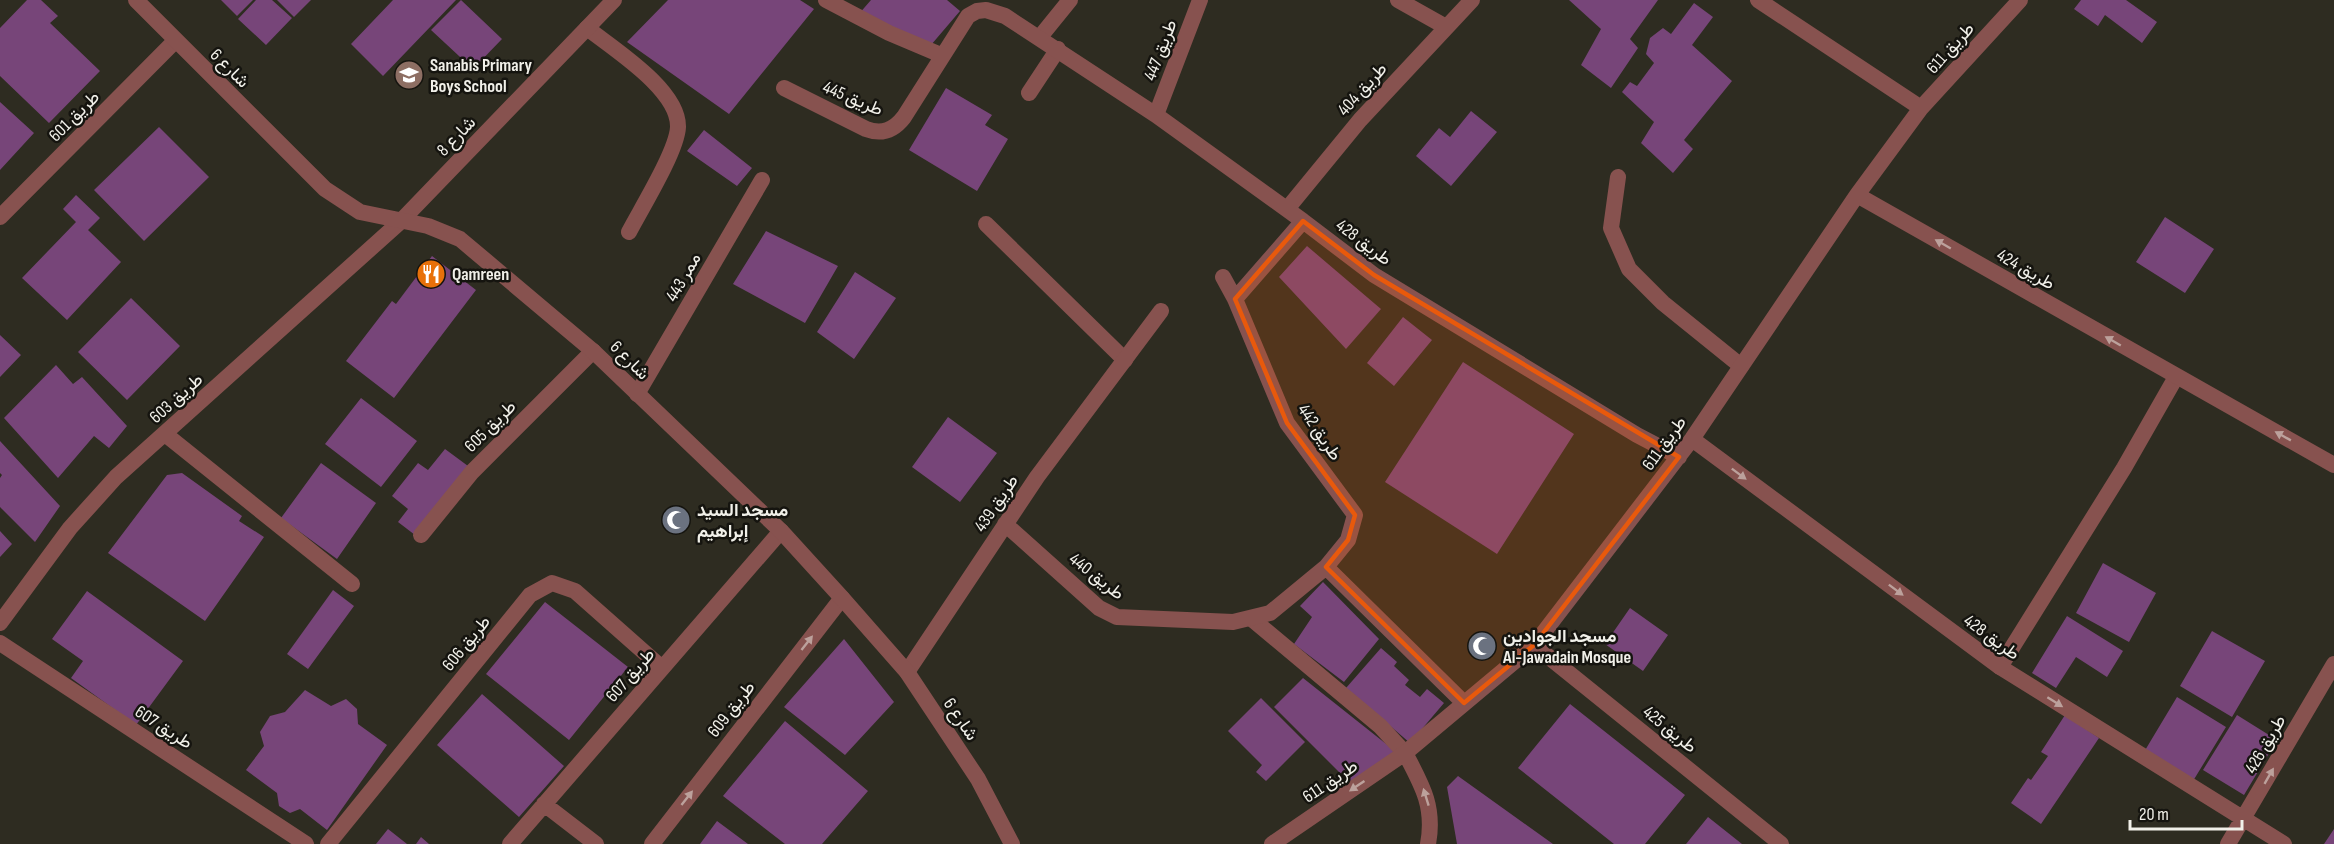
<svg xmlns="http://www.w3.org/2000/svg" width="2334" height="844" viewBox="0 0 2334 844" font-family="'Sofia Sans Condensed',Vazirmatn,sans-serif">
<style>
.building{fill:#774579}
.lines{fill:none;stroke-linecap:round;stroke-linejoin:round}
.service{stroke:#87524f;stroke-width:16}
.minor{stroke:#87524f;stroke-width:16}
.tertiary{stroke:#87524f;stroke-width:16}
.oneway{fill:#bca19c}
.marked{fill:#e8590c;fill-opacity:0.2;stroke:#e8590c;stroke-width:4.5;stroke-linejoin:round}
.labels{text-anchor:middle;stroke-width:5;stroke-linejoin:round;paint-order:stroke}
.street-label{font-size:18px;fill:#f1f0e9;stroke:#15140f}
.poi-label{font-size:18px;font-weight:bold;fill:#f1f0e9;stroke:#15140f;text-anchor:start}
</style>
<rect width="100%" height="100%" fill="#2e2c21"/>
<path class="building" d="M 27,0 L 41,0 L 58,16 L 50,23 L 100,71 L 49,123 L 0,76 L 0,28 Z
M 221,0 L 253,0 L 237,16 Z
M 256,0 L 272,0 L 292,18 L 266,45 L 238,19 Z
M 277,0 L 311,0 L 294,17 Z
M 393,0 L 456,0 L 383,76 L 351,44 Z
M 461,0 L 502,39 L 473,69 L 431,30 Z
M 668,0 L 800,0 L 814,9 L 729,114 L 627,42 Z
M 871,0 L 947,0 L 960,11 L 931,45 L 858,15 Z
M 1569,0 L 1658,0 L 1630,39 L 1638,48 L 1611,88 L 1581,65 L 1601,29 Z
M 2081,0 L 2126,0 L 2157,22 L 2142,43 L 2105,15 L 2098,26 L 2074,9 Z
M 1694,3 L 1713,17 L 1692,45 L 1732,81 L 1684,140 L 1693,149 L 1673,173 L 1641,143 L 1654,122 L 1622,92 L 1630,82 L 1637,86 L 1654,63 L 1646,54 L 1650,38 L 1663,28 L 1671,34 Z
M 946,88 L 992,115 L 985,125 L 1008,139 L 977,191 L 909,150 Z
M 0,102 L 34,133 L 0,170 Z
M 1471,111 L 1497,132 L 1451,186 L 1416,156 L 1439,128 L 1450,137 Z
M 159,127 L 209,177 L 144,241 L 94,190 Z
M 704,130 L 752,168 L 737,186 L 687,151 Z
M 76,195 L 100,218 L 88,230 L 121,262 L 67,320 L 22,278 L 76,222 L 63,209 Z
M 2165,217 L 2214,249 L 2185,293 L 2136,262 Z
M 766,231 L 838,266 L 805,323 L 733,284 Z
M 1307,246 L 1381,309 L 1346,349 L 1279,277 Z
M 432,256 L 476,290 L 394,398 L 346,361 L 392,301 L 396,304 Z
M 855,272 L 896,298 L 854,359 L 817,332 Z
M 131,298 L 180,346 L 127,400 L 78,352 Z
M 1403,317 L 1432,340 L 1394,386 L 1367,363 Z
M 0,335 L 21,355 L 0,377 Z
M 1463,362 L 1574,434 L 1497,554 L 1385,482 Z
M 56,365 L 73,384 L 82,377 L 127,426 L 109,448 L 94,436 L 58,478 L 4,418 Z
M 361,398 L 417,441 L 381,487 L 325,444 Z
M 948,417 L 997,453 L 960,502 L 912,467 Z
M 0,441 L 60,506 L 35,542 L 0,507 L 0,478 L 2,475 L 0,473 Z
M 445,449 L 468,466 L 415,535 L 398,522 L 408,509 L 392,496 L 418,463 L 428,470 Z
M 321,463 L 376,503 L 337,559 L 281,518 Z
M 182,473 L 242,516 L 239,521 L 264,537 L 205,621 L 108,553 L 167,475 Z
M 0,531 L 12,544 L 0,557 Z
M 2103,563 L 2156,593 L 2129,642 L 2076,613 Z
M 1323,582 L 1379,639 L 1344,682 L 1294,644 L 1312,617 L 1300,606 Z
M 333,590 L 354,606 L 308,669 L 287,654 Z
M 87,591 L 183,661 L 136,725 L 71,678 L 83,661 L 52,639 Z
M 545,602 L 628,667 L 569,740 L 486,674 Z
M 1630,608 L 1668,635 L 1643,671 L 1605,644 Z
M 2067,616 L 2123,651 L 2107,677 L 2076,657 L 2056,688 L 2032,673 Z
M 2212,631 L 2265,661 L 2232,717 L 2180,686 Z
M 844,639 L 894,702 L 845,755 L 784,707 Z
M 1381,648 L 1397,662 L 1394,666 L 1409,680 L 1405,685 L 1420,697 L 1427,689 L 1444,703 L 1410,743 L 1346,688 Z
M 1303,678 L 1395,751 L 1354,787 L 1274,707 Z
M 305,690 L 331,706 L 346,699 L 357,709 L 358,724 L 387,745 L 327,830 L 300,809 L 290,813 L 279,806 L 277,793 L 246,770 L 264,746 L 260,732 L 270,716 L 285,712 Z
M 482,694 L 564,766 L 519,817 L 437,745 Z
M 2177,697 L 2226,727 L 2193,781 L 2144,752 Z
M 1261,698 L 1305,742 L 1266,781 L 1256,772 L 1262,765 L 1228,731 Z
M 1570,704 L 1685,795 L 1645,844 L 1614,844 L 1518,768 Z
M 2065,715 L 2099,738 L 2041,824 L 2011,803 L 2028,778 L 2031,780 L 2048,756 L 2041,752 Z
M 2237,715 L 2277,740 L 2244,795 L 2203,770 Z
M 785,721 L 868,791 L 822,844 L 785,844 L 723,796 Z
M 1458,776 L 1553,844 L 1457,844 L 1447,787 Z
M 1708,817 L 1742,844 L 1686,844 Z
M 717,821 L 748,844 L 700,844 Z
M 388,829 L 407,844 L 376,844 Z
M 2334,829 L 2334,844 L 2324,844 Z
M 421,837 L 429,844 L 416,844 Z"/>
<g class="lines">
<path class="service" d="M 587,28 C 615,50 679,90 678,127 C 677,151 641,209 629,232
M 1040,37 L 1070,0
M 1029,93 L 1058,49
M 1618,177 L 1611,228 L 1629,269 L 1663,303 L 1741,366
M 986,224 L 1125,360
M 637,394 L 762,180
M 421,535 L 472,472 L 593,351
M 1252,619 L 1380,726 L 1405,753
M 2000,667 L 2124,468 L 2176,377"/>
<path class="minor" d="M 826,0 L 889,33 L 941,55
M 1398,0 L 1446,27
M 1758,0 L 1921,108
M 784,88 L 866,129 C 882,135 894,130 904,117 L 968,16 L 977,11 L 986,10 L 1005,16 L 1156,115 L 1303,221 L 1374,275 L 1637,435 L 1679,457
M 1156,115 L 1200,0
M 1857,195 L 2334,465
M 1287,209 L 1360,120 L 1472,0
M 0,217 L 175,41
M 1235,299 L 1303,221
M 165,434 L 352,584
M 1692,439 L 2000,667 L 2284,844
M 1005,524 L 1099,608 L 1117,617 L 1233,622 L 1270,613 L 1326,567 L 1348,540 L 1355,515 L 1287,423 L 1235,299 L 1223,277
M 1326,567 L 1464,703
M 0,623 L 70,528 L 116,477 L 400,222 L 614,0
M 0,643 L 306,844
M 1534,645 L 1781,844
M 907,672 L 1037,477 L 1161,311
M 1405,753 C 1422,785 1435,807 1428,844
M 544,804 L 596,844
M 328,844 L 530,595 L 552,583 L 575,591 L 662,668
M 510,844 L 781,531
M 652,844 L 842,598
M 1272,844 L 1405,753 L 1534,645 L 1692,439 L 1857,195 L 1921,108 L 2020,0
M 2228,844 L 2334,664"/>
<path class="tertiary" d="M 136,0 L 325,189 L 360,212 L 428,226 L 460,239 L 593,351 L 781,531 L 842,598 L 907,672 L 978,779 L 1012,844"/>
</g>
<defs><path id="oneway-solid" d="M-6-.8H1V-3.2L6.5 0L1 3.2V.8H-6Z" transform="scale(1.5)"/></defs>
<g class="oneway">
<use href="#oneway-solid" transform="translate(1943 244) rotate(-150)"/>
<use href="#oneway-solid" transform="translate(2113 341) rotate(-150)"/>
<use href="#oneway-solid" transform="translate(2283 436) rotate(-151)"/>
<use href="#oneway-solid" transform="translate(1739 474) rotate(37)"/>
<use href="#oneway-solid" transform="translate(1896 590) rotate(37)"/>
<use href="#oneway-solid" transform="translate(807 643) rotate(-52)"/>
<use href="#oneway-solid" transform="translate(2055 702) rotate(32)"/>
<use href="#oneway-solid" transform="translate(2269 776) rotate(-60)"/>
<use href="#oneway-solid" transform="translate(1357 786) rotate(146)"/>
<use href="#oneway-solid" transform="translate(1426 797) rotate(-107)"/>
<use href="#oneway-solid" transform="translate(687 798) rotate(-52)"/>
</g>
<path class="marked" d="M 1303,221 L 1374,275 L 1679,457 L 1534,645 L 1464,703 L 1326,567 L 1348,540 L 1355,515 L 1287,423 L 1235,299 Z"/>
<defs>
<g id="school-disc" transform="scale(1.5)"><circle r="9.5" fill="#8d6e63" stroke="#15140f"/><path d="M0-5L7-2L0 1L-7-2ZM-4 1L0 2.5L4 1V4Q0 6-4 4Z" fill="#fff"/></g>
<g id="restaurant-disc" transform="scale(1.5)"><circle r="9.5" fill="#e8710a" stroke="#15140f"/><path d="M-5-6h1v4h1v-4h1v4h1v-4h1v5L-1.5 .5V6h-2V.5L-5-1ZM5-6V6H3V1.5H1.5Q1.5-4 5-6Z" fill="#fff"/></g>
<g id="mosque-disc" transform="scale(1.5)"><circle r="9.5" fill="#6b7280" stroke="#15140f"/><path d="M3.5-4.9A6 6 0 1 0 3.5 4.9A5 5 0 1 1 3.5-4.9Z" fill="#fff"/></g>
</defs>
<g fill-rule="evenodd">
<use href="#school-disc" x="409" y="75"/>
<use href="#restaurant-disc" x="431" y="274"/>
<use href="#mosque-disc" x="676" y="520"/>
<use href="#mosque-disc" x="1482" y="646"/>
</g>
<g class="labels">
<g class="street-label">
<text transform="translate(1950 48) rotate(-48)" y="6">طريق 611</text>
<text transform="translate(1160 50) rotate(-69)" y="6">طريق 447</text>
<text transform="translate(230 68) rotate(45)" y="6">شارع 6</text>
<text transform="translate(1362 89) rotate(-48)" y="6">طريق 404</text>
<text transform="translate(853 98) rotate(23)" y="6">طريق 445</text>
<text transform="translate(74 116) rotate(-45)" y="6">طريق 601</text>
<text transform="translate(456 136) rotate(-46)" y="6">شارع 8</text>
<text transform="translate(1364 242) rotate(37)" y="6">طريق 428</text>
<text transform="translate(2026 269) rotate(30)" y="6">طريق 424</text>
<text transform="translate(683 277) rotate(-60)" y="6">ممر 443</text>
<text transform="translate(630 360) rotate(45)" y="6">شارع 6</text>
<text transform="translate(176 398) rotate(-42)" y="6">طريق 603</text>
<text transform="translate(490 426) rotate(-45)" y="6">طريق 605</text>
<text transform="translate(1320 432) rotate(56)" y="6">طريق 442</text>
<text transform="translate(1664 443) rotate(-54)" y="6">طريق 611</text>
<text transform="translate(996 503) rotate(-56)" y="6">طريق 439</text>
<text transform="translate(1097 576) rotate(38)" y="6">طريق 440</text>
<text transform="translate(1992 637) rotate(36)" y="6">طريق 428</text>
<text transform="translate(466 643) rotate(-51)" y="6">طريق 606</text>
<text transform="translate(630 675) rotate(-49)" y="6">طريق 607</text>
<text transform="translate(731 709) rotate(-52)" y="6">طريق 609</text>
<text transform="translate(961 719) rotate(56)" y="6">شارع 6</text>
<text transform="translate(164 727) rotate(33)" y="6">طريق 607</text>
<text transform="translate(1670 729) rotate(39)" y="6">طريق 425</text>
<text transform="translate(2265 744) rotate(-60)" y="6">طريق 426</text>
<text transform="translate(1330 781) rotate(-34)" y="6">طريق 611</text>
</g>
<g class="poi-label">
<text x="430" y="71">Sanabis Primary<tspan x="430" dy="21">Boys School</tspan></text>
<text x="452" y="280">Qamreen</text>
<text x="697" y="516">مسجد السيد<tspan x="697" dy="21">إبراهيم</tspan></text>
<text x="1503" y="642">مسجد الجوادين<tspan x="1503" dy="21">Al-Jawadain Mosque</tspan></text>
</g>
</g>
<path d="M2130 820v9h112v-9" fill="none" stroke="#f1f0e9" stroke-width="3"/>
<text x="2139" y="820" font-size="18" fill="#f1f0e9" stroke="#15140f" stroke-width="4.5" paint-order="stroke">20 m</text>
</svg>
